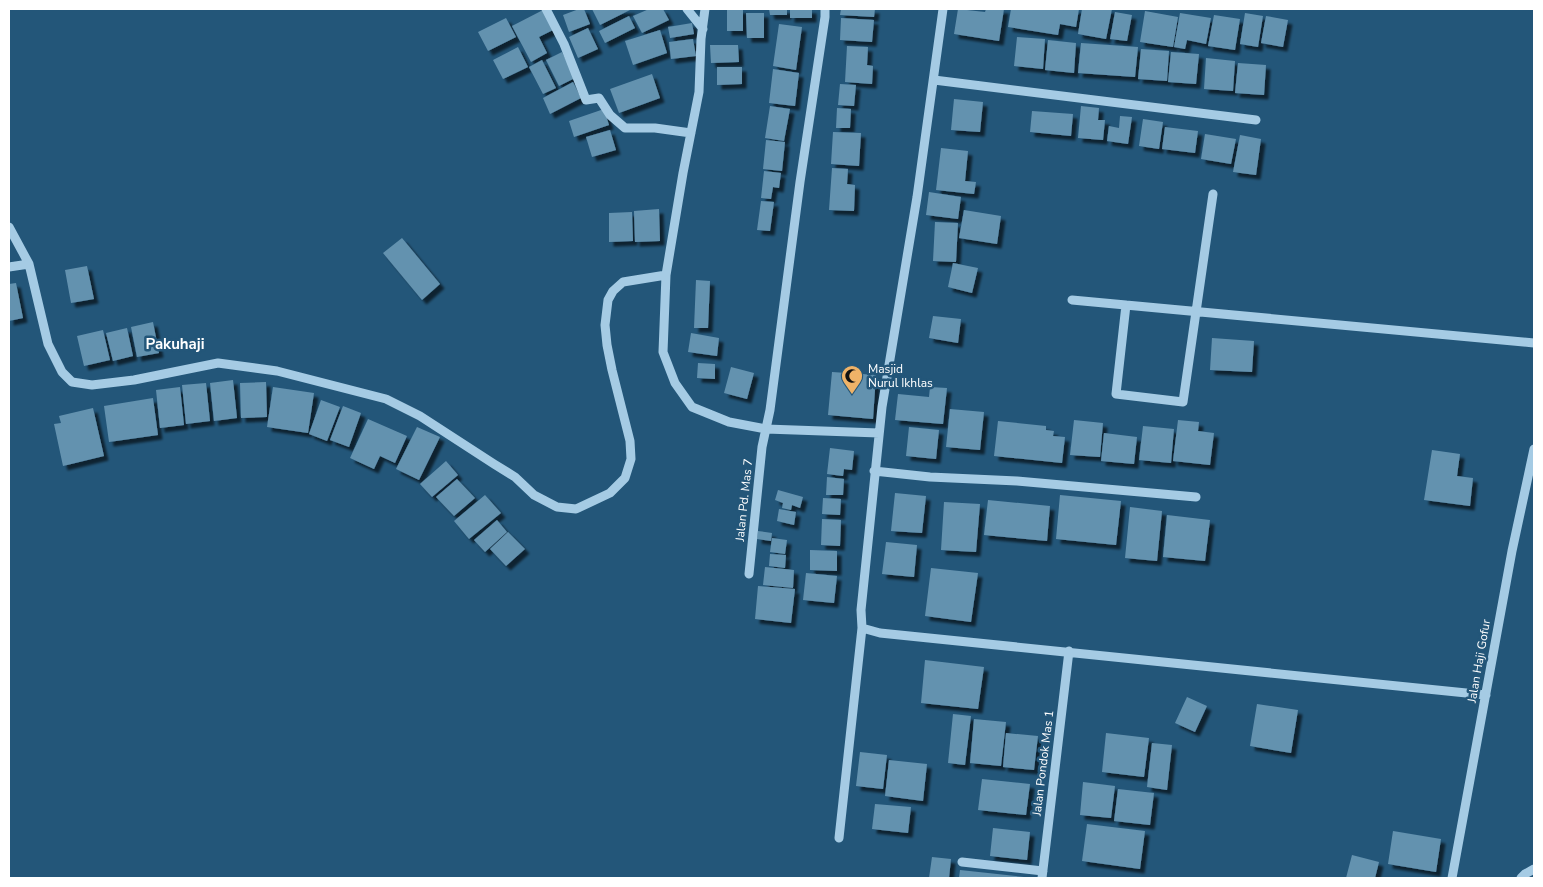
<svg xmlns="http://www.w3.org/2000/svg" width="1543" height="887" viewBox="0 0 1543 887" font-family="'Nunito Sans',sans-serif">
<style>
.building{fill:#6492af;filter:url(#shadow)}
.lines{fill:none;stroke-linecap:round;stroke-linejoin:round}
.minor{stroke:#a5cbe4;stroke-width:9}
.labels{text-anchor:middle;stroke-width:5;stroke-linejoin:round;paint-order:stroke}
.poi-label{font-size:12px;fill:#fff;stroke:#235679;text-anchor:start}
.street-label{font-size:12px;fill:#fff;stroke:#235679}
.quarter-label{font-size:15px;font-weight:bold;fill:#fff;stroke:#235679}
</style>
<defs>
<filter id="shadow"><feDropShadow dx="4.5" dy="4.5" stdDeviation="1" flood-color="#0009"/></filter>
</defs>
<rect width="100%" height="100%" fill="#235679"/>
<path class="building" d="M 579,9 L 584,9 L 590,24 L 569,32 L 563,15 Z
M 592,9 L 632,9 L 600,25 Z
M 649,9 L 663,9 L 669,20 L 642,33 L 633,16 Z
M 727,9 L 743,9 L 743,31 L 727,31 Z
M 769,9 L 787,9 L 787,15 L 770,15 Z
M 790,9 L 812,9 L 812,18 L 790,18 Z
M 841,9 L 875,9 L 874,17 L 840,15 Z
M 958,9 L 985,12 L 986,9 L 1004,9 L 999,41 L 954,34 Z
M 1011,9 L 1079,9 L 1076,27 L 1060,24 L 1058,35 L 1008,27 Z
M 1082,9 L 1112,9 L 1106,39 L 1078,34 Z
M 543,10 L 553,30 L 539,37 L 547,53 L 531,62 L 512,26 Z
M 1145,11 L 1178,17 L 1173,47 L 1140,42 Z
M 1115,12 L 1132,15 L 1127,41 L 1110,39 Z
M 746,13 L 764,13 L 764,38 L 747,38 Z
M 1180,13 L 1211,18 L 1206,44 L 1187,40 L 1185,49 L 1174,47 Z
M 1245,13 L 1263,16 L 1258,47 L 1240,44 Z
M 1214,15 L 1240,19 L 1235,50 L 1208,46 Z
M 629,16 L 635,28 L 605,43 L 599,31 Z
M 1266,16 L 1288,20 L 1283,47 L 1261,43 Z
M 506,18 L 516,37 L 488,51 L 478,32 Z
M 841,18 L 874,20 L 872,42 L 840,40 Z
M 692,23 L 694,34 L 670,38 L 668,27 Z
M 779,24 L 802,27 L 796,70 L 773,66 Z
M 588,28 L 598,49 L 578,58 L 569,37 Z
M 660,30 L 667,53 L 633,65 L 625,41 Z
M 1017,37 L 1045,39 L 1043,69 L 1014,66 Z
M 693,39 L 696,56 L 671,59 L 669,42 Z
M 1048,40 L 1076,43 L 1074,73 L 1045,70 Z
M 1081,43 L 1138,47 L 1135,77 L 1078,73 Z
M 710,45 L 738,45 L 739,62 L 711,63 Z
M 847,46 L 868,47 L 867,65 L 873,66 L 872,84 L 845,82 Z
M 518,47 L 528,67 L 503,79 L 493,60 Z
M 1141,49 L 1169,51 L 1167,81 L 1138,79 Z
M 562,52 L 575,78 L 559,86 L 546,60 Z
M 1171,52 L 1199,54 L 1196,84 L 1168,82 Z
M 1206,58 L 1235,61 L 1233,91 L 1204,89 Z
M 542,60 L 556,88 L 543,94 L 529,67 Z
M 1238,63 L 1266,65 L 1264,95 L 1235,93 Z
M 717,67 L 742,67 L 742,84 L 717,85 Z
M 773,69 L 799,73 L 795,106 L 769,103 Z
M 652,74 L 660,98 L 619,113 L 610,89 Z
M 573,82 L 581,98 L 550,114 L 543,98 Z
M 840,84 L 856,85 L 854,106 L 838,105 Z
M 954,99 L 983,102 L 980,132 L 951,130 Z
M 770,106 L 790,109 L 784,141 L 765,138 Z
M 1081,106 L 1099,108 L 1098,120 L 1105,120 L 1103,140 L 1078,138 Z
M 837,108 L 851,109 L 850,128 L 836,128 Z
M 604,109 L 609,125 L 574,137 L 569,121 Z
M 1032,111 L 1073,114 L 1071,136 L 1030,132 Z
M 1120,116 L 1132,117 L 1128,144 L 1107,141 L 1109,126 L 1119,128 Z
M 1143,119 L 1163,122 L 1159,149 L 1139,146 Z
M 1165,127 L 1198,131 L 1195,153 L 1162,149 Z
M 610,130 L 616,150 L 592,157 L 586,137 Z
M 833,132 L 861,133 L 859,166 L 831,164 Z
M 1205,134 L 1236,139 L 1231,164 L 1201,159 Z
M 1240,135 L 1261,139 L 1256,175 L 1233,172 Z
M 766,140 L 785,142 L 782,171 L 763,169 Z
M 941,148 L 968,151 L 965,181 L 976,182 L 974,194 L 936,190 Z
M 832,168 L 848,169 L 847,184 L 855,185 L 854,211 L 829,210 Z
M 764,171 L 781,173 L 779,188 L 773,187 L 771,199 L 761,198 Z
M 929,192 L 961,197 L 958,219 L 926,215 Z
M 761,201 L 774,202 L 770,231 L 757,230 Z
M 659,209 L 660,241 L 635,242 L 634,211 Z
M 964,210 L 1001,216 L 997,244 L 959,238 Z
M 632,212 L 633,241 L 609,242 L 609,213 Z
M 935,222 L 958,223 L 956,262 L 933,261 Z
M 402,238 L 440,284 L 422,300 L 383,253 Z
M 953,263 L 978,268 L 972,293 L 948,287 Z
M 87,266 L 94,299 L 71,303 L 65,270 Z
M 696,280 L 710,281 L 708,328 L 694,328 Z
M 16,283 L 23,318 L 9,321 L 9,284 Z
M 933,316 L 961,319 L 958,343 L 929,338 Z
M 153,322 L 159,353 L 137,357 L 131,327 Z
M 127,328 L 133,356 L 113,361 L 106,333 Z
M 103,330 L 110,360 L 84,366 L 77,336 Z
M 691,333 L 719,338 L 717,356 L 688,352 Z
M 1212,338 L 1254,341 L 1252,372 L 1210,370 Z
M 698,363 L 715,364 L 715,379 L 697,378 Z
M 731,367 L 754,373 L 747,399 L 724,393 Z
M 832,372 L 876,375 L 873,419 L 828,415 Z
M 233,380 L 237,418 L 214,421 L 210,383 Z
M 266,382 L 267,417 L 241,418 L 240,383 Z
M 206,383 L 210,421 L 186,424 L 182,385 Z
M 180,387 L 184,425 L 160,428 L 156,390 Z
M 273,387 L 314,393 L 308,433 L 267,427 Z
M 930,387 L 947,388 L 943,424 L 895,420 L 898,394 L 929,397 Z
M 153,398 L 158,435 L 109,442 L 104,406 Z
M 321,400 L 340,407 L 327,441 L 309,434 Z
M 343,406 L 361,413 L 349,447 L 330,440 Z
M 93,408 L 104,456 L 63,466 L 54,424 L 61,423 L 59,416 Z
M 950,409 L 984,412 L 980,450 L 946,447 Z
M 368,419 L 407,436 L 395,463 L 380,456 L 374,469 L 350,458 Z
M 1074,420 L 1103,423 L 1100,457 L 1070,455 Z
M 1178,420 L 1199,422 L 1198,431 L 1214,433 L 1210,465 L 1173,461 Z
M 998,421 L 1046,426 L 1046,430 L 1054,431 L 1053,436 L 1065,437 L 1062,463 L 994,456 Z
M 1143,426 L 1174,429 L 1171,463 L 1139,460 Z
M 417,427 L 440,437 L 419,480 L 396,469 Z
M 909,427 L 939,430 L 936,459 L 906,456 Z
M 1104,433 L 1137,437 L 1134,464 L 1101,461 Z
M 830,448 L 854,451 L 852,470 L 844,469 L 843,476 L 827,474 Z
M 1432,450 L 1460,454 L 1457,476 L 1473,478 L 1470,506 L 1424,500 Z
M 446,461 L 458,475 L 432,497 L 420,484 Z
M 827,477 L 844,479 L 843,495 L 826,495 Z
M 457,479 L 475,498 L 454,516 L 436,497 Z
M 778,490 L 803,497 L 800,508 L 792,505 L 791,510 L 782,508 L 783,503 L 775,500 Z
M 895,493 L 926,496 L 922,533 L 891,531 Z
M 485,495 L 501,513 L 469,539 L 454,521 Z
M 1060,495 L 1121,501 L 1116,545 L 1056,539 Z
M 823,498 L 841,499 L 840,515 L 822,514 Z
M 988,500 L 1050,506 L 1047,541 L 984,535 Z
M 944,502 L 980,504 L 976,552 L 941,550 Z
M 1130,507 L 1162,511 L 1157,561 L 1125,558 Z
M 779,509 L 796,512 L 794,525 L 777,521 Z
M 1167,515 L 1210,520 L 1205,561 L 1163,557 Z
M 822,519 L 841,520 L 840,546 L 821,545 Z
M 497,520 L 507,532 L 485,552 L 474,540 Z
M 758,531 L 772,533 L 771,541 L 757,539 Z
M 508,532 L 525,549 L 506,566 L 490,549 Z
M 772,538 L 787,540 L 785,554 L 770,552 Z
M 886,542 L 917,545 L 914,577 L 882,574 Z
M 810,550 L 837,551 L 837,571 L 810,570 Z
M 770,554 L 786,555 L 785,568 L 769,566 Z
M 765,567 L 794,570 L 793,588 L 763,585 Z
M 931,568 L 978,573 L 971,622 L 925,616 Z
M 806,573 L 837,576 L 834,603 L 803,600 Z
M 758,586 L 795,589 L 791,623 L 755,619 Z
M 925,660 L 984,667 L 978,709 L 921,703 Z
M 1187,697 L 1207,706 L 1195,732 L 1175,723 Z
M 1257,704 L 1298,710 L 1291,753 L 1250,746 Z
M 953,714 L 971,716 L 965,765 L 948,763 Z
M 974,719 L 1006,722 L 1001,766 L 970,763 Z
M 1006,733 L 1038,736 L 1034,770 L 1003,767 Z
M 1106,733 L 1149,738 L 1144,777 L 1102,772 Z
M 1152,743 L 1172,745 L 1167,790 L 1147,787 Z
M 860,752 L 887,755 L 883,789 L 856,786 Z
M 889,760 L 927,764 L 923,801 L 885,796 Z
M 982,779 L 1030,784 L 1026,815 L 978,810 Z
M 1083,782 L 1115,786 L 1111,818 L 1080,815 Z
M 1118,789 L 1154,793 L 1150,825 L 1114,821 Z
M 875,804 L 911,807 L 908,833 L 872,829 Z
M 1087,824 L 1145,831 L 1140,869 L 1082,861 Z
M 993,828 L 1030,832 L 1027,860 L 990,856 Z
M 1393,831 L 1441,839 L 1436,872 L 1388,864 Z
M 1352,855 L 1379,862 L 1375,878 L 1346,878 Z
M 932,857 L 951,859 L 949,878 L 929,878 Z
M 960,870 L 1024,877 L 1024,878 L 959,878 Z"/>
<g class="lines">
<path class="minor" d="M 546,9 L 564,44 L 586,100 L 599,98 L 610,115 L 625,128 L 655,128 L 691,133
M 687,9 L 703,29
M 705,9 L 701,39 L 699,92 L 683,173 L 666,275 L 663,352 L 675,383 L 692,407 L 729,422 L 766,429 L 879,433
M 943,9 L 917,197 L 882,407 L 861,610 L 862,628 L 880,633 L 1486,695
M 934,80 L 1256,120
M 9,227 L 29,264 L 48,344 L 62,372 L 72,382 L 92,385 L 134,380 L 218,363 L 277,371 L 386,399 L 420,416 L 494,464 L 515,477 L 534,495 L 557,507 L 576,509 L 610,493 L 625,478 L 631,459 L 630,441 L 612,370 L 607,345 L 605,325 L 608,300 L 613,291 L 623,282 L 666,275
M 9,267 L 29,264
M 1072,300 L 1534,343
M 1126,305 L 1116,394 L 1183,402 L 1213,194
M 874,471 L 930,477 L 1017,481 L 1196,497
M 749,574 L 762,447 L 770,410 L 800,182 L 825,17 L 825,9
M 839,838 L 862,628
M 962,862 L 1043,871
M 1042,878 L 1069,651
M 1452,878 L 1512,551 L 1534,449
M 1521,878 L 1525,874 L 1534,869"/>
</g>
<defs>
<g id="mosque-pin" transform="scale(1.125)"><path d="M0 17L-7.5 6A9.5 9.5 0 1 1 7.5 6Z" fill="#efb368" stroke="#235679"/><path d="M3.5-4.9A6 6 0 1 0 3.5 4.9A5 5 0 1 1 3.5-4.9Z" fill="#111"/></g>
</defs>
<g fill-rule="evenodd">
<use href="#mosque-pin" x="852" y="376"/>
</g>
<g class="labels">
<g class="poi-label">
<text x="868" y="373">Masjid<tspan x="868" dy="14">Nurul Ikhlas</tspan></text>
</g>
<g class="street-label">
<text transform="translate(744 500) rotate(-84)" y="4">Jalan Pd. Mas 7</text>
<text transform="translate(1479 661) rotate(-80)" y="4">Jalan Haji Gofur</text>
<text transform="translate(1043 763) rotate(-83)" y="4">Jalan Pondok Mas 1</text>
</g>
<g class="quarter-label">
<text x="175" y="349">Pakuhaji</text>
</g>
</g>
<rect width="1543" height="887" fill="none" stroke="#ffffff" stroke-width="20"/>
</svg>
